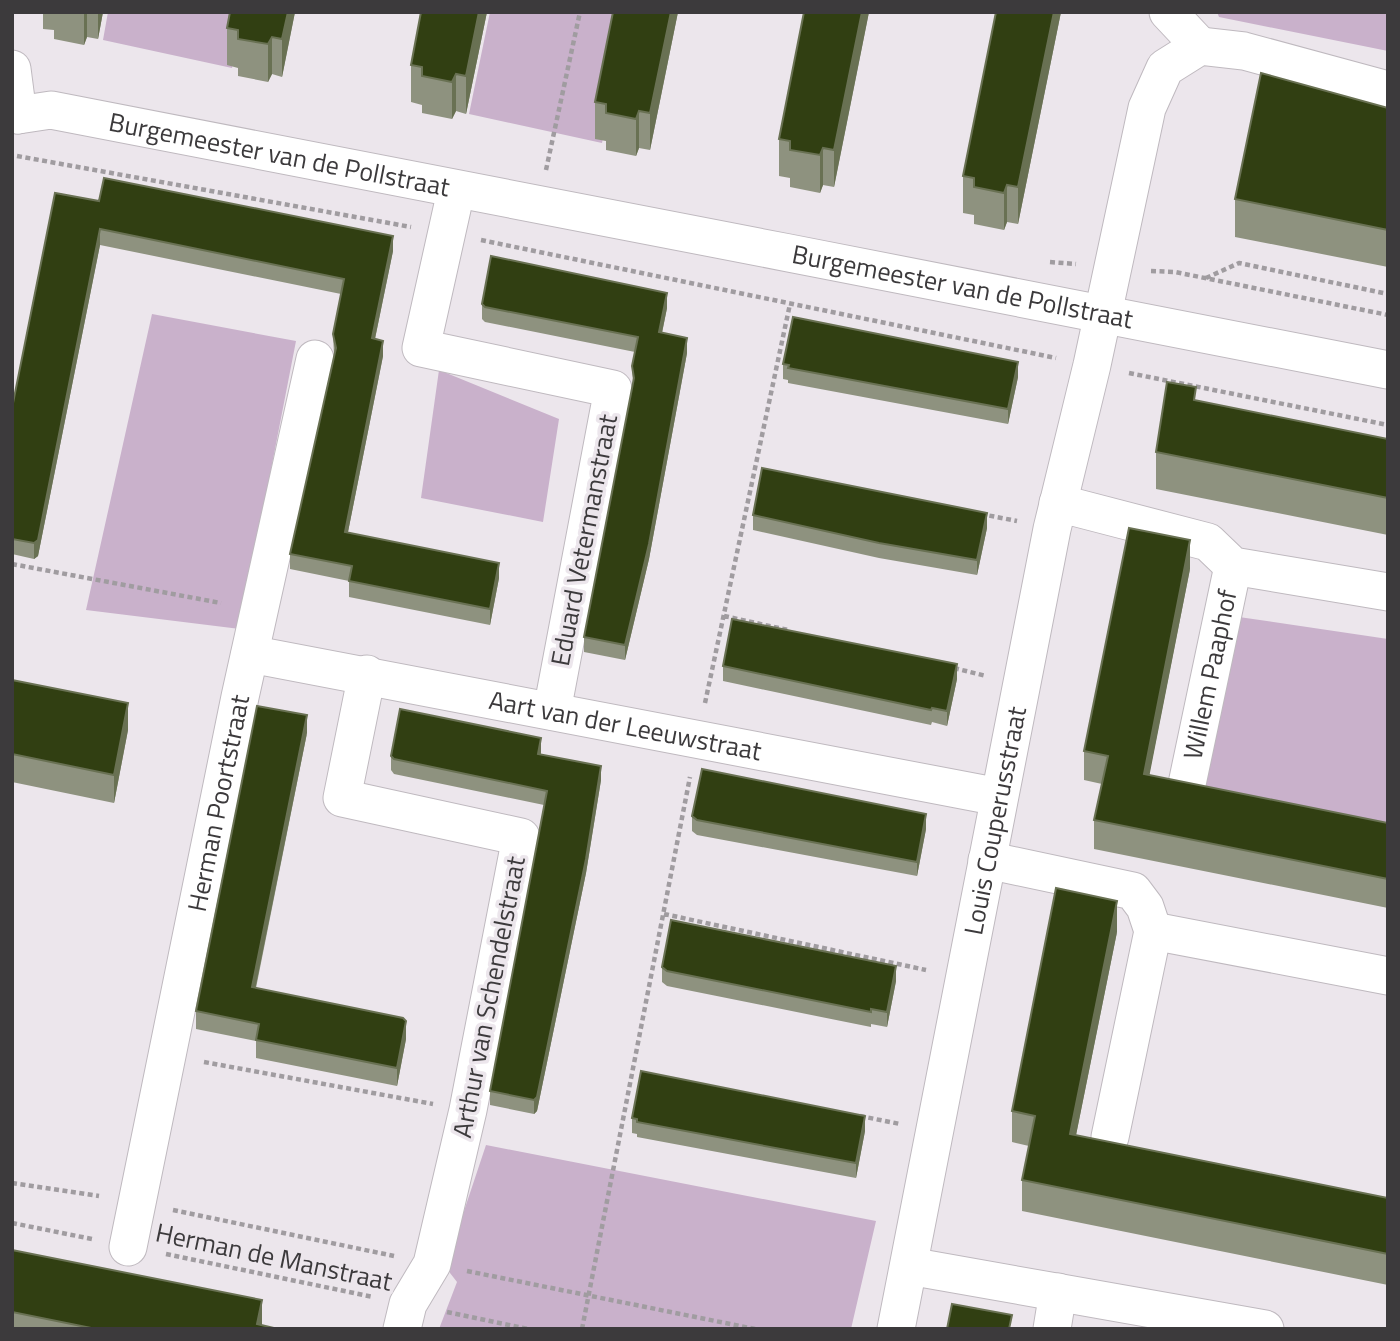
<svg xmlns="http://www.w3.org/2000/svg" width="1400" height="1341" viewBox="0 0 1400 1341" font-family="'Titillium Web',sans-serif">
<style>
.green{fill:#c9b1cb}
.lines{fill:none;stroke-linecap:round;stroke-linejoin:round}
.street-casing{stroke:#bfb9bf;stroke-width:39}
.path{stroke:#a09ca0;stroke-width:4.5;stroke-dasharray:5 3.5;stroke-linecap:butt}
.street{stroke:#fff;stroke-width:37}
.wall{fill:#8e927f}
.shaded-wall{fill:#697153}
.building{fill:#313f12;stroke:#697153;stroke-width:2}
.labels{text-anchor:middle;stroke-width:7;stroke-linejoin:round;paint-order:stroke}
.street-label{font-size:26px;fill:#3c3a3c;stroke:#ece6ec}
</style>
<rect width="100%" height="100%" fill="#ece6ec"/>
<path class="green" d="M 108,12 L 243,12 L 232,68 L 103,40 Z
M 490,12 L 629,12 L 602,143 L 469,114 Z
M 1217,12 L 1388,12 L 1388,51 L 1219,17 Z
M 152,314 L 296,341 L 240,629 L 86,610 Z
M 439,370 L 559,419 L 543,522 L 421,498 Z
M 1239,617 L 1388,639 L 1388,826 L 1203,792 Z
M 486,1145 L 876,1221 L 851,1329 L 439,1329 L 457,1282 L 450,1273 L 447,1262 Z"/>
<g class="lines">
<g class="street-casing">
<g id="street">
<path d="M 1168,12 L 1200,46"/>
<path d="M 12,69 L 18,115"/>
<path id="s1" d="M 18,115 L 51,110 C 496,198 943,281 1388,370"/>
<path d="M 456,191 L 421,348 L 613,389 L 552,711"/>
<path d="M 1058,503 L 1208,542 L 1233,566 L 1388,592"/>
<path id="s2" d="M 250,654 L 999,797"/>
<path d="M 367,674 L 342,798 L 521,837 L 468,1110 L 432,1264 L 408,1304 L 402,1329"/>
<path id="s3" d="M 1187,784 L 1233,566"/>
<path d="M 987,860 L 1133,891 L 1145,907 L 1153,931 L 1110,1137"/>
<path d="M 1153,931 L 1388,976"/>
<path id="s4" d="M 128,1247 L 240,697 L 315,359"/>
<path d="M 909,1266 L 1265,1329"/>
<path id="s5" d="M 896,1329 L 1052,529 L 1092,365 L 1147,108 L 1165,68 L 1200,46 L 1244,51 L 1388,90"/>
<path d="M 1052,1329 L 1058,1292"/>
</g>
</g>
<path class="path" d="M 17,156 L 411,227
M 546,170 L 580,12
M 481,240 L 1056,358
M 1050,262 L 1076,264
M 1151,271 L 1175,272 L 1388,315
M 1206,278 L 1239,263 L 1388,294
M 1129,373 L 1388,425
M 981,514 L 1017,521
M 12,564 L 221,603
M 724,616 L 788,630
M 954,668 L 986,676
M 705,703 L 790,304
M 664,914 L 926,970
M 204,1062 L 433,1104
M 860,1116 L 900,1124
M 12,1183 L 99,1196
M 173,1210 L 394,1256
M 12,1223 L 92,1239
M 166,1254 L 373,1297
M 467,1271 L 755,1329
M 447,1312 L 528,1329
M 582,1329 L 690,777"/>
<use href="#street" class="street"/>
</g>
<path class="wall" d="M 43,12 L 103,12 L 98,39 L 87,37 L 84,45 L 54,39 L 54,30 L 43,29 Z
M 295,12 L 282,77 L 272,74 L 268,82 L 238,76 L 238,68 L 227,65 L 227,28 Z
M 487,12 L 466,114 L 456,111 L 452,119 L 422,113 L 422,105 L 411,102 L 411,65 Z
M 613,12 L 678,12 L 650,150 L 639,148 L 636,156 L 606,150 L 606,141 L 595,139 L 595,102 Z
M 804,12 L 869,12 L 834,187 L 823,185 L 820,193 L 790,187 L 790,178 L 779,176 L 779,139 Z
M 1061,12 L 1018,224 L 1007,222 L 1004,230 L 974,224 L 974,215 L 963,213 L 963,176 Z
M 1388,108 L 1388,267 L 1235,237 L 1235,199 Z
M 99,201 L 393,251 L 375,339 L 383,356 L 348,532 L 499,578 L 490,625 L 349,597 L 349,581 L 290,569 L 290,554 L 334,355 L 333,334 L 341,294 L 100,245 L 38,556 L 34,559 L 12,554 L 12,408 Z
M 482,304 L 667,308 L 662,333 L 687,353 L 649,559 L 625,660 L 584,652 L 584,637 L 633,383 L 632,366 L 635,352 L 485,322 L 482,319 Z
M 783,364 L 1018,377 L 1008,424 L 788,383 L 788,380 L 783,379 Z
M 1196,401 L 1388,439 L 1388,535 L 1156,489 L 1156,452 Z
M 753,515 L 987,528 L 977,575 L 879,558 L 753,530 Z
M 1190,569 L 1149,775 L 1388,823 L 1388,908 L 1094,849 L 1094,820 L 1102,784 L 1084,780 L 1084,751 Z
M 723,666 L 957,679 L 947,726 L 932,722 L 931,725 L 723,681 Z
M 12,680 L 128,730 L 114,803 L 12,782 Z
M 307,733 L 256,988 L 406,1039 L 397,1086 L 256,1058 L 256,1041 L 196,1029 L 196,1011 Z
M 541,752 L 541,755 L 601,780 L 586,873 L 537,1111 L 534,1114 L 490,1105 L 490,1091 L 544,805 L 394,774 L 391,770 L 391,756 Z
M 692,816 L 926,829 L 917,876 L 697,835 L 692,831 Z
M 1117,932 L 1076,1135 L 1388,1198 L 1388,1285 L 1022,1211 L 1022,1180 L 1029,1146 L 1012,1142 L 1012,1111 Z
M 662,967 L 896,981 L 887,1027 L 871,1024 L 871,1027 L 667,986 L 662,982 Z
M 632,1118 L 865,1131 L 856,1178 L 637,1137 L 637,1134 L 632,1133 Z
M 12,1250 L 262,1325 L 278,1329 L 12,1329 Z"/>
<path class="shaded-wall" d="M 84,12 L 87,12 L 87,37 L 84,45 Z
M 98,12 L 103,12 L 98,39 Z
M 288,12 L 295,12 L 282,77 L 282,39 Z
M 479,12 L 487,12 L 466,114 L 466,76 Z
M 671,12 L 678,12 L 650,150 L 650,113 Z
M 862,12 L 869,12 L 834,187 L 834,150 Z
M 1054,12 L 1061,12 L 1018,224 L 1018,187 Z
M 272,37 L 272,74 L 268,82 L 268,44 Z
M 456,74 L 456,111 L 452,119 L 452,82 Z
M 639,111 L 639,148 L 636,156 L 636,119 Z
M 823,148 L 823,185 L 820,193 L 820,155 Z
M 1007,185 L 1007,222 L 1004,230 L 1004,193 Z
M 100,229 L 100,245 L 38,556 L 34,559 L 34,543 Z
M 393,236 L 393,251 L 372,353 L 372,338 Z
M 667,293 L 667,308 L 659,347 L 659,332 Z
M 687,338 L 687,353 L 649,559 L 625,660 L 625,645 Z
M 383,341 L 383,356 L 345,547 L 345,532 Z
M 1018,362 L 1018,377 L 1008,424 L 1008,409 Z
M 987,513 L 987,528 L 977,575 L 977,560 Z
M 1190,540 L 1190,569 L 1144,803 L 1144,774 Z
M 499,563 L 499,578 L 490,625 L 490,609 Z
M 957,664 L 957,679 L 947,726 L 947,711 Z
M 128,703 L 128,730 L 114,803 L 114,775 Z
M 307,715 L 307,733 L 252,1005 L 252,987 Z
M 541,738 L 541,752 L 538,768 L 538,754 Z
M 601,766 L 601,780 L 586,873 L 537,1111 L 534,1114 L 534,1100 Z
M 926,814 L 926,829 L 917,876 L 917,862 Z
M 1117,901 L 1117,932 L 1070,1165 L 1070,1134 Z
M 896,966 L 896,981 L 887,1027 L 887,1012 Z
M 406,1021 L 406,1039 L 397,1086 L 397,1068 Z
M 865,1116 L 865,1131 L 856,1178 L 856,1163 Z
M 262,1300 L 262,1329 L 257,1324 Z"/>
<path class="building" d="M 230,12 L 288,12 L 282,39 L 272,37 L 268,44 L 238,39 L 238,30 L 227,28 Z
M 421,12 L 479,12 L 466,76 L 456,74 L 452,82 L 422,76 L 422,67 L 411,65 Z
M 613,12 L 671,12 L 650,113 L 639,111 L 636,119 L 606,113 L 606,104 L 595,102 Z
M 804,12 L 862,12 L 834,150 L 823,148 L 820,155 L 790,150 L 790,141 L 779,139 Z
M 996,12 L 1054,12 L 1018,187 L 1007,185 L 1004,193 L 974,187 L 974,178 L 963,176 Z
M 1261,73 L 1388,108 L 1388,230 L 1235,199 Z
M 104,178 L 393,236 L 372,338 L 383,341 L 345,532 L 499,563 L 490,609 L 349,581 L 352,566 L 290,554 L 336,348 L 333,334 L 344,279 L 100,229 L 38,540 L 34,543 L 12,539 L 12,408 L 55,193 L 99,201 Z
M 491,256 L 667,293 L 659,332 L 687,338 L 649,544 L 625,645 L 584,637 L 634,378 L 632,366 L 638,337 L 485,307 L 482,304 Z
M 793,317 L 1018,362 L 1008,409 L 788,368 L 789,365 L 783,364 Z
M 1167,382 L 1196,387 L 1194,400 L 1388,439 L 1388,498 L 1156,452 Z
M 762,468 L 987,513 L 977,560 L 879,543 L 753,515 Z
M 1129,528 L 1190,540 L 1144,774 L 1388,823 L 1388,879 L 1094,820 L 1108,756 L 1084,751 Z
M 732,619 L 957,664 L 947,711 L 932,708 L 931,710 L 723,666 Z
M 12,680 L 128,703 L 114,775 L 12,754 Z
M 257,706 L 307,715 L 252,987 L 403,1018 L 406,1021 L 397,1068 L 256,1040 L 259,1024 L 196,1011 Z
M 400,709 L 541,738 L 538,754 L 601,766 L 586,859 L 537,1097 L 534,1100 L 490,1091 L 547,791 L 394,759 L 391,756 Z
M 702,769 L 926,814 L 917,862 L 697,820 L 692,816 Z
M 1056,888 L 1117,901 L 1070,1134 L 1388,1198 L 1388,1254 L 1022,1180 L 1035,1116 L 1012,1111 Z
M 671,920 L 896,966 L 887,1012 L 871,1009 L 871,1012 L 667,971 L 662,967 Z
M 641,1071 L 865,1116 L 856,1163 L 637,1122 L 637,1119 L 632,1118 Z
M 12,1250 L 262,1300 L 257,1324 L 278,1329 L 96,1329 L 12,1312 Z
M 952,1304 L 1012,1315 L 1009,1329 L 947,1329 Z"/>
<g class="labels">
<g class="street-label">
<text dy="9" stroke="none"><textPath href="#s1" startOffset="266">Burgemeester van de Pollstraat</textPath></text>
<text dy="9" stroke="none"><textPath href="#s1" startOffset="962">Burgemeester van de Pollstraat</textPath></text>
<text transform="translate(584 540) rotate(-79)" y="9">Eduard Vetermanstraat</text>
<text dy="9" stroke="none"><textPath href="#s3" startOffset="112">Willem Paaphof</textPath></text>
<text dy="9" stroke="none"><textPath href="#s2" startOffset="382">Aart van der Leeuwstraat</textPath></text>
<text dy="9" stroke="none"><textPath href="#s4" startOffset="453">Herman Poortstraat</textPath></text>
<text dy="9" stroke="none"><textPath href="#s5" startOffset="518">Louis Couperusstraat</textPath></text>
<text transform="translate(489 997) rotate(-79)" y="9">Arthur van Schendelstraat</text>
<text transform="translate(274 1257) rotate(12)" y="9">Herman de Manstraat</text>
</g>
</g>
<rect width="1400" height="1341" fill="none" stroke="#3c3a3c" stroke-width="28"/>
</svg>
